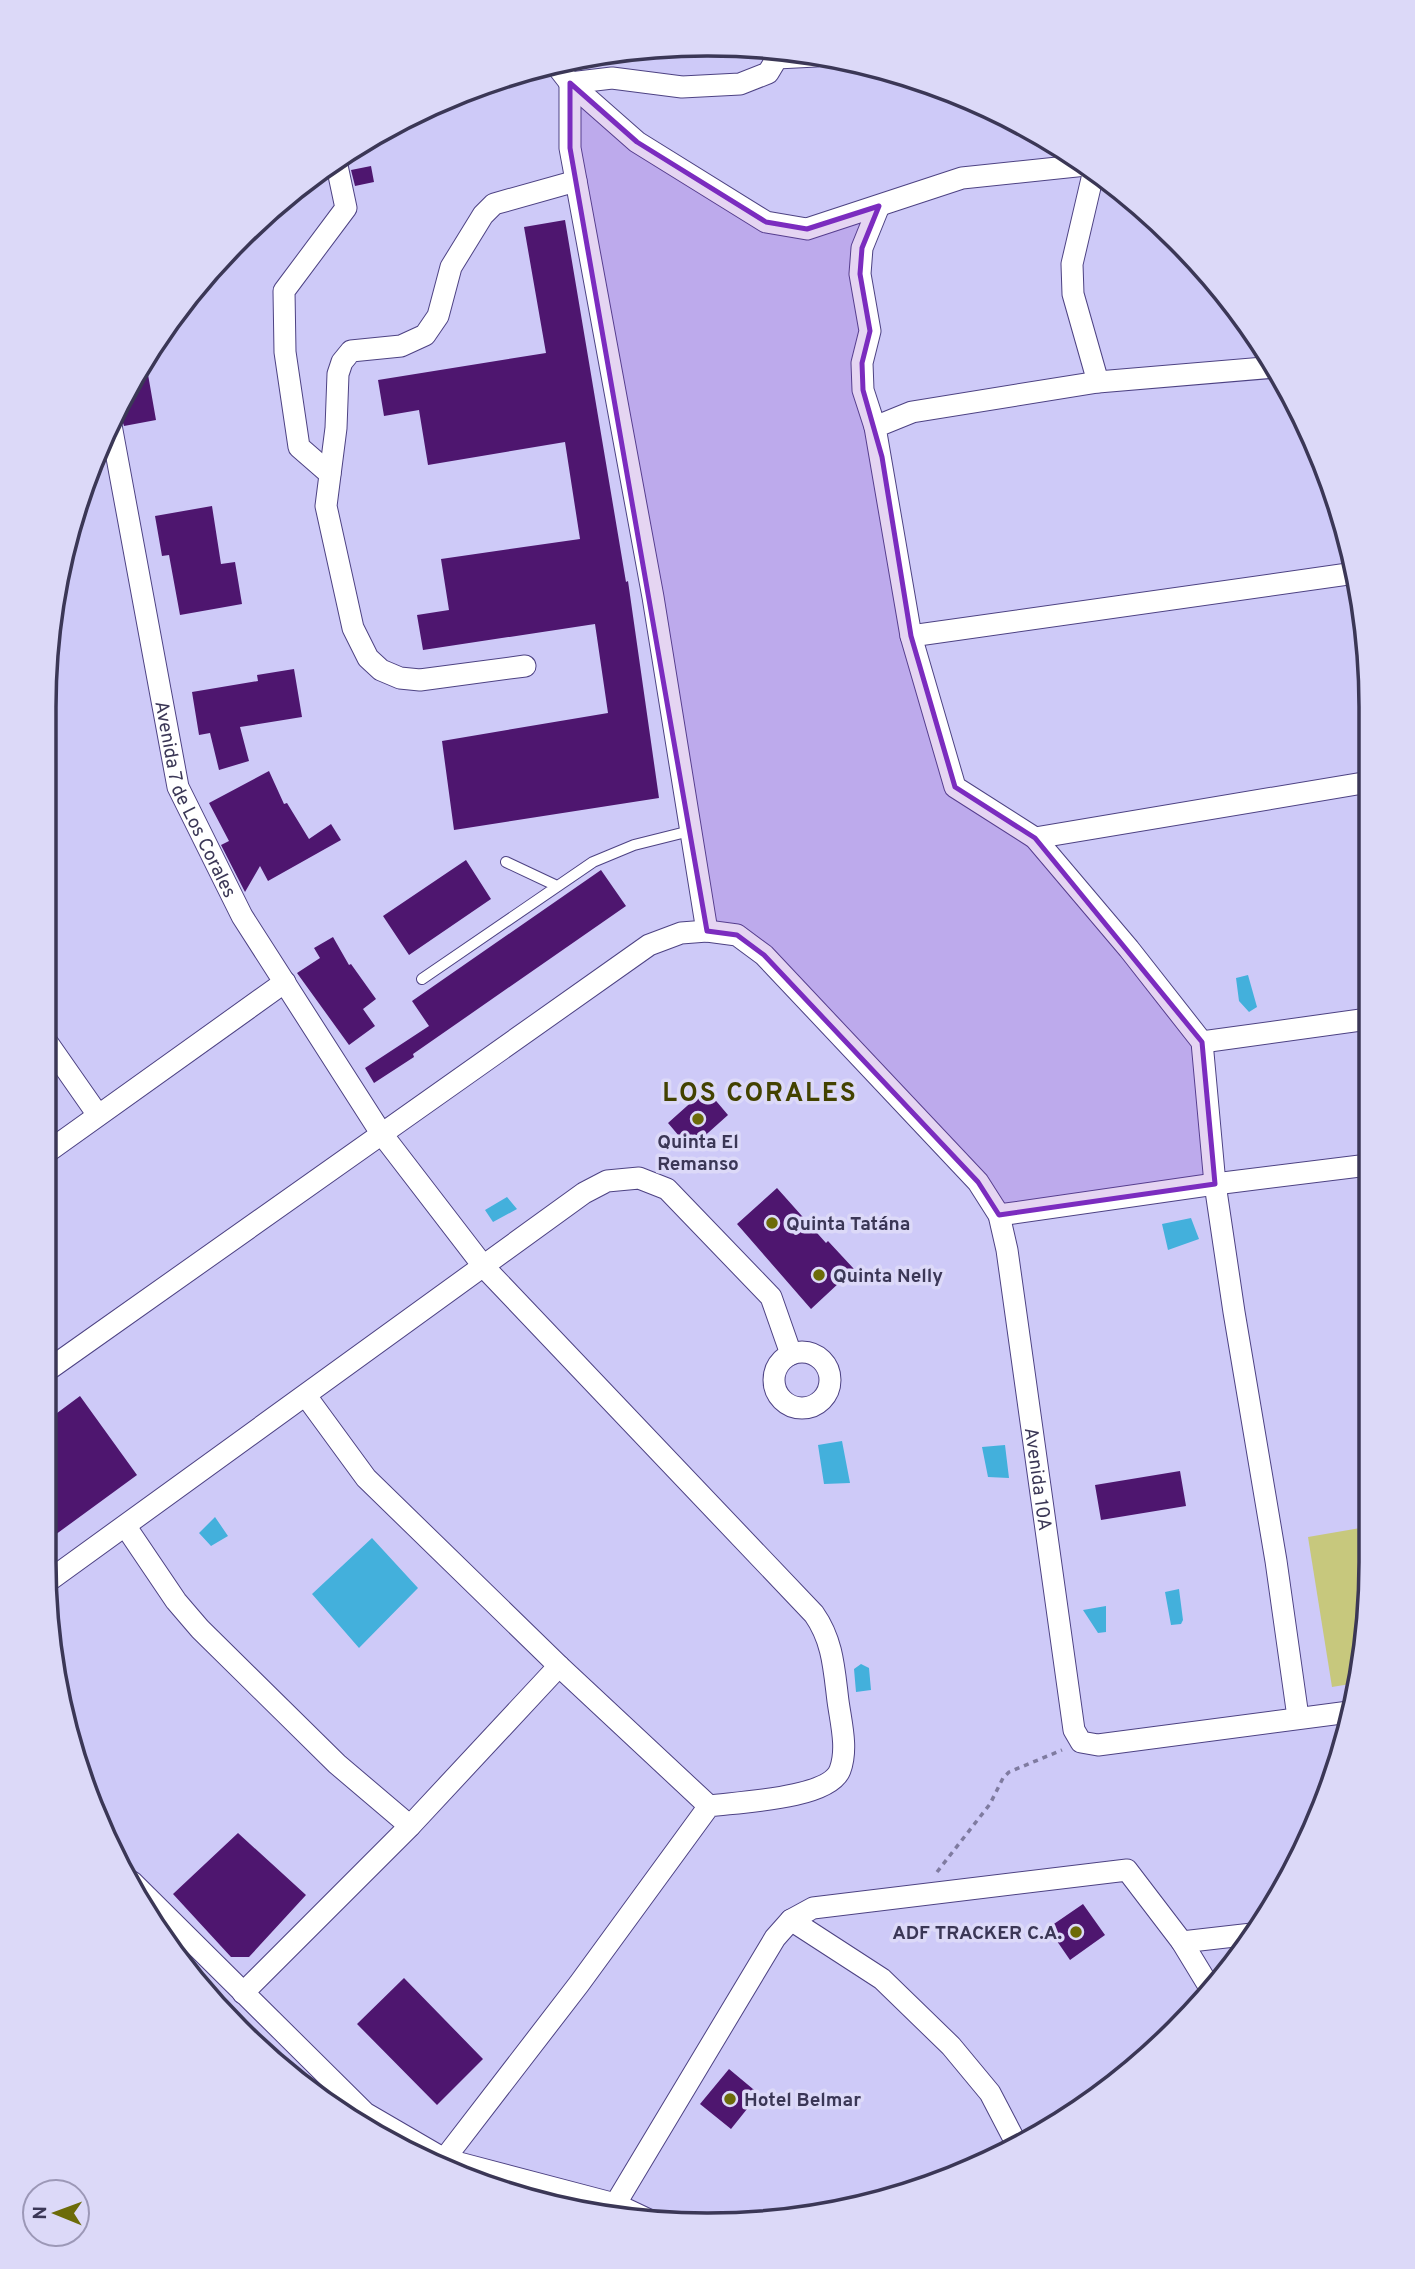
<svg xmlns="http://www.w3.org/2000/svg" width="1415" height="2269" viewBox="0 0 1415 2269" font-family="Overpass,sans-serif">
<style>
.green{fill:#c7c87d}
.water{fill:#43b0dc}
.building{fill:#4e166f}
.lines{fill:none;stroke-linecap:round;stroke-linejoin:round}
.lane-casing{stroke:#4d4283;stroke-width:12}
.street-casing{stroke:#4d4283;stroke-width:23}
.path{stroke:#7f7ba0;stroke-width:3.5;stroke-dasharray:5 5;stroke-linecap:butt}
.lane{stroke:#fff;stroke-width:10}
.street{stroke:#fff;stroke-width:21}
.marked{fill:#7b2cbf;fill-opacity:0.2;stroke:#7b2cbf;stroke-width:5;stroke-linejoin:round}
.poi-dot{fill:#6c6b09;stroke:#dcd9f8;stroke-width:2.5}
.labels{text-anchor:middle;stroke-width:7;stroke-linejoin:round;paint-order:stroke}
.street-label{font-size:19px;fill:#3b3756;stroke:#dcd9f8}
.poi-label{font-size:19px;font-weight:bold;fill:#3b3756;stroke:#dcd9f8;text-anchor:start}
.district-label{font-size:26px;font-weight:bold;letter-spacing:2px;fill:#434200;stroke:#dcd9f8}
.rim{fill:none;stroke:#3b3756;stroke-width:3.5}
</style>
<rect width="100%" height="100%" fill="#cecaf8"/>
<path class="green" d="M 1366,1527 L 1366,1648 L 1356,1683 L 1332,1687 L 1308,1537 Z"/>
<path class="water" d="M 1248,975 L 1257,1007 L 1249,1012 L 1239,1001 L 1236,978 Z
M 507,1197 L 517,1209 L 493,1222 L 485,1210 Z
M 1191,1218 L 1199,1239 L 1168,1250 L 1162,1224 Z
M 842,1441 L 850,1483 L 824,1484 L 818,1445 Z
M 1005,1445 L 1009,1478 L 988,1477 L 982,1447 Z
M 215,1517 L 228,1536 L 211,1546 L 199,1533 Z
M 372,1538 L 418,1588 L 359,1648 L 312,1594 Z
M 1179,1589 L 1183,1620 L 1181,1624 L 1171,1625 L 1165,1592 Z
M 1106,1606 L 1106,1632 L 1098,1633 L 1083,1610 Z
M 861,1664 L 869,1668 L 871,1690 L 856,1692 L 854,1669 Z"/>
<path class="building" d="M 371,166 L 374,182 L 355,186 L 351,170 Z
M 565,220 L 626,582 L 628,581 L 659,798 L 454,830 L 442,741 L 608,713 L 595,624 L 423,650 L 417,615 L 449,610 L 441,559 L 580,539 L 565,442 L 428,465 L 419,410 L 384,416 L 378,380 L 546,353 L 524,227 Z
M 146,363 L 156,420 L 124,426 L 121,417 L 117,414 Z
M 212,506 L 221,564 L 235,562 L 242,604 L 180,615 L 169,555 L 162,556 L 155,516 Z
M 294,669 L 302,717 L 240,727 L 249,761 L 219,770 L 210,733 L 199,735 L 192,692 L 258,681 L 257,675 Z
M 269,771 L 284,804 L 287,803 L 309,839 L 331,824 L 341,840 L 268,881 L 260,866 L 245,892 L 221,845 L 229,841 L 209,803 Z
M 466,860 L 491,899 L 409,955 L 383,916 Z
M 601,870 L 626,906 L 413,1054 L 414,1057 L 374,1083 L 365,1068 L 429,1026 L 412,1001 Z
M 333,937 L 349,965 L 351,964 L 376,999 L 363,1009 L 375,1026 L 349,1045 L 297,973 L 320,958 L 314,948 Z
M 706,1089 L 728,1115 L 690,1149 L 668,1123 Z
M 777,1188 L 826,1243 L 828,1241 L 854,1269 L 811,1309 L 737,1224 Z
M 80,1396 L 137,1475 L 44,1543 L 45,1422 Z
M 1180,1471 L 1186,1506 L 1101,1520 L 1095,1485 Z
M 238,1833 L 306,1895 L 249,1957 L 231,1957 L 173,1894 Z
M 1083,1904 L 1105,1935 L 1070,1960 L 1048,1928 Z
M 404,1978 L 483,2059 L 437,2105 L 357,2024 Z
M 729,2069 L 759,2094 L 731,2129 L 700,2104 Z"/>
<g class="lines">
<g class="lane-casing">
<path id="lane" d="M 506,862 L 557,886
M 422,979 L 593,862 L 634,845 L 690,831"/>
</g>
<g class="street-casing">
<g id="street">
<path d="M 556,65 L 570,83 L 637,142 L 766,222 L 807,229 L 962,178 L 1086,165"/>
<path d="M 1094,170 L 1072,264 L 1073,294 L 1098,382"/>
<path d="M 1276,367 L 1098,382 L 912,412 L 875,427 L 911,636 L 955,787 L 1035,838 L 1129,949 L 1202,1042 L 1215,1184 L 1234,1312 L 1276,1561 L 1298,1717"/>
<path id="s1" d="M 111,425 L 178,787 L 242,916 L 381,1133 L 484,1267 L 814,1614 C 833,1641 834,1669 838,1701 C 841,1723 848,1749 840,1770 C 829,1799 738,1802 709,1806 L 579,1984 L 442,2162"/>
<path d="M 875,427 L 863,390 L 862,363 L 870,331 L 860,274 L 862,248 L 879,206"/>
<path d="M 330,474 L 299,447 L 285,352 L 284,291 L 346,208 L 336,161"/>
<path d="M 911,636 L 1355,573"/>
<path d="M 525,666 L 420,680 L 400,678 L 381,670 L 368,658 L 353,628 L 326,506 L 336,428 L 338,374 L 342,362 L 351,351 L 401,346 L 425,335 L 438,316 L 451,267 L 483,215 L 494,204 L 576,181"/>
<path d="M 1035,838 L 1369,782"/>
<path d="M 707,931 L 653,597 L 570,148 L 570,83 L 612,78 L 682,87 L 740,84 L 768,73 L 777,58 L 816,56"/>
<path d="M 47,1042 L 98,1115"/>
<path d="M 1202,1042 L 1368,1019"/>
<path d="M 46,1153 L 285,982"/>
<path d="M 999,1215 L 1215,1184 L 1368,1165"/>
<circle cx="802" cy="1380" r="28"/>
<path id="s2" d="M 45,1372 L 649,945 L 681,933 L 707,931 L 737,935 L 764,955 L 978,1182 L 999,1215 L 1007,1250 L 1074,1730 L 1081,1742 L 1098,1745 L 1349,1712"/>
<path d="M 306,1396 L 366,1478 L 559,1666 L 709,1806"/>
<path d="M 126,1527 L 176,1601 L 200,1629 L 337,1764 L 410,1826"/>
<path d="M 47,1582 L 584,1193 L 607,1181 L 639,1178 L 667,1189 L 771,1297 L 791,1354"/>
<path d="M 132,1882 L 365,2113 L 444,2159 L 615,2204 L 653,2222"/>
<path d="M 791,1920 L 882,1979 L 951,2046 L 990,2093 L 1015,2141"/>
<path d="M 1182,1942 L 1252,1934"/>
<path d="M 243,1993 L 410,1826 L 559,1666"/>
<path d="M 610,2213 L 775,1938 L 791,1920 L 813,1908 L 1127,1870 L 1182,1942 L 1210,1988"/>
</g>
</g>
<path class="path" d="M 937,1872 L 990,1804 L 1003,1778 L 1009,1772 L 1062,1750"/>
<use href="#lane" class="lane"/>
<use href="#street" class="street"/>
</g>
<path class="marked" d="M 570,83 L 637,142 L 766,222 L 807,229 L 879,206 L 862,248 L 860,274 L 870,331 L 862,363 L 863,390 L 882,457 L 911,636 L 955,787 L 1035,838 L 1202,1042 L 1215,1184 L 999,1215 L 978,1182 L 764,955 L 737,935 L 707,931 L 570,148 Z"/>
<g class="poi-dot">
<circle cx="698" cy="1119" r="7"/>
<circle cx="772" cy="1223" r="7"/>
<circle cx="819" cy="1275" r="7"/>
<circle cx="1076" cy="1932" r="7"/>
<circle cx="730" cy="2099" r="7"/>
</g>
<g class="labels">
<g class="street-label">
<text dy="7" stroke="none"><textPath href="#s1" startOffset="385">Avenida 7 de Los Corales</textPath></text>
<text dy="7" stroke="none"><textPath href="#s2" startOffset="1482">Avenida 10A</textPath></text>
</g>
<g class="poi-label">
<text x="698" y="1148" text-anchor="middle">Quinta El<tspan x="698" dy="22">Remanso</tspan></text>
<text x="786" y="1230">Quinta Tatána</text>
<text x="833" y="1282">Quinta Nelly</text>
<text x="1062" y="1939" text-anchor="end">ADF TRACKER C.A.</text>
<text x="744" y="2106">Hotel Belmar</text>
</g>
<g class="district-label">
<text x="760" y="1101">LOS CORALES</text>
</g>
</g>
<path d="M0 0H1415V2269H0ZM707 56H708A651 651 0 0 1 1359 707V1562A651 651 0 0 1 708 2213H707A651 651 0 0 1 56 1562V707A651 651 0 0 1 707 56Z" fill="#dcd9f8" fill-rule="evenodd"/>
<path class="rim" d="M707 56H708A651 651 0 0 1 1359 707V1562A651 651 0 0 1 708 2213H707A651 651 0 0 1 56 1562V707A651 651 0 0 1 707 56Z"/>
<g transform="translate(56 2213) rotate(271)"><circle r="33" fill="#dcd9f8" stroke="#9c98b7" stroke-width="2"/>
<path d="M0-5L12 26L0 18L-12 26Z" fill="#6c6b09"/>
<text y="-10" font-size="19" font-weight="bold" text-anchor="middle" fill="#3b3756">N</text>
</g>
</svg>
